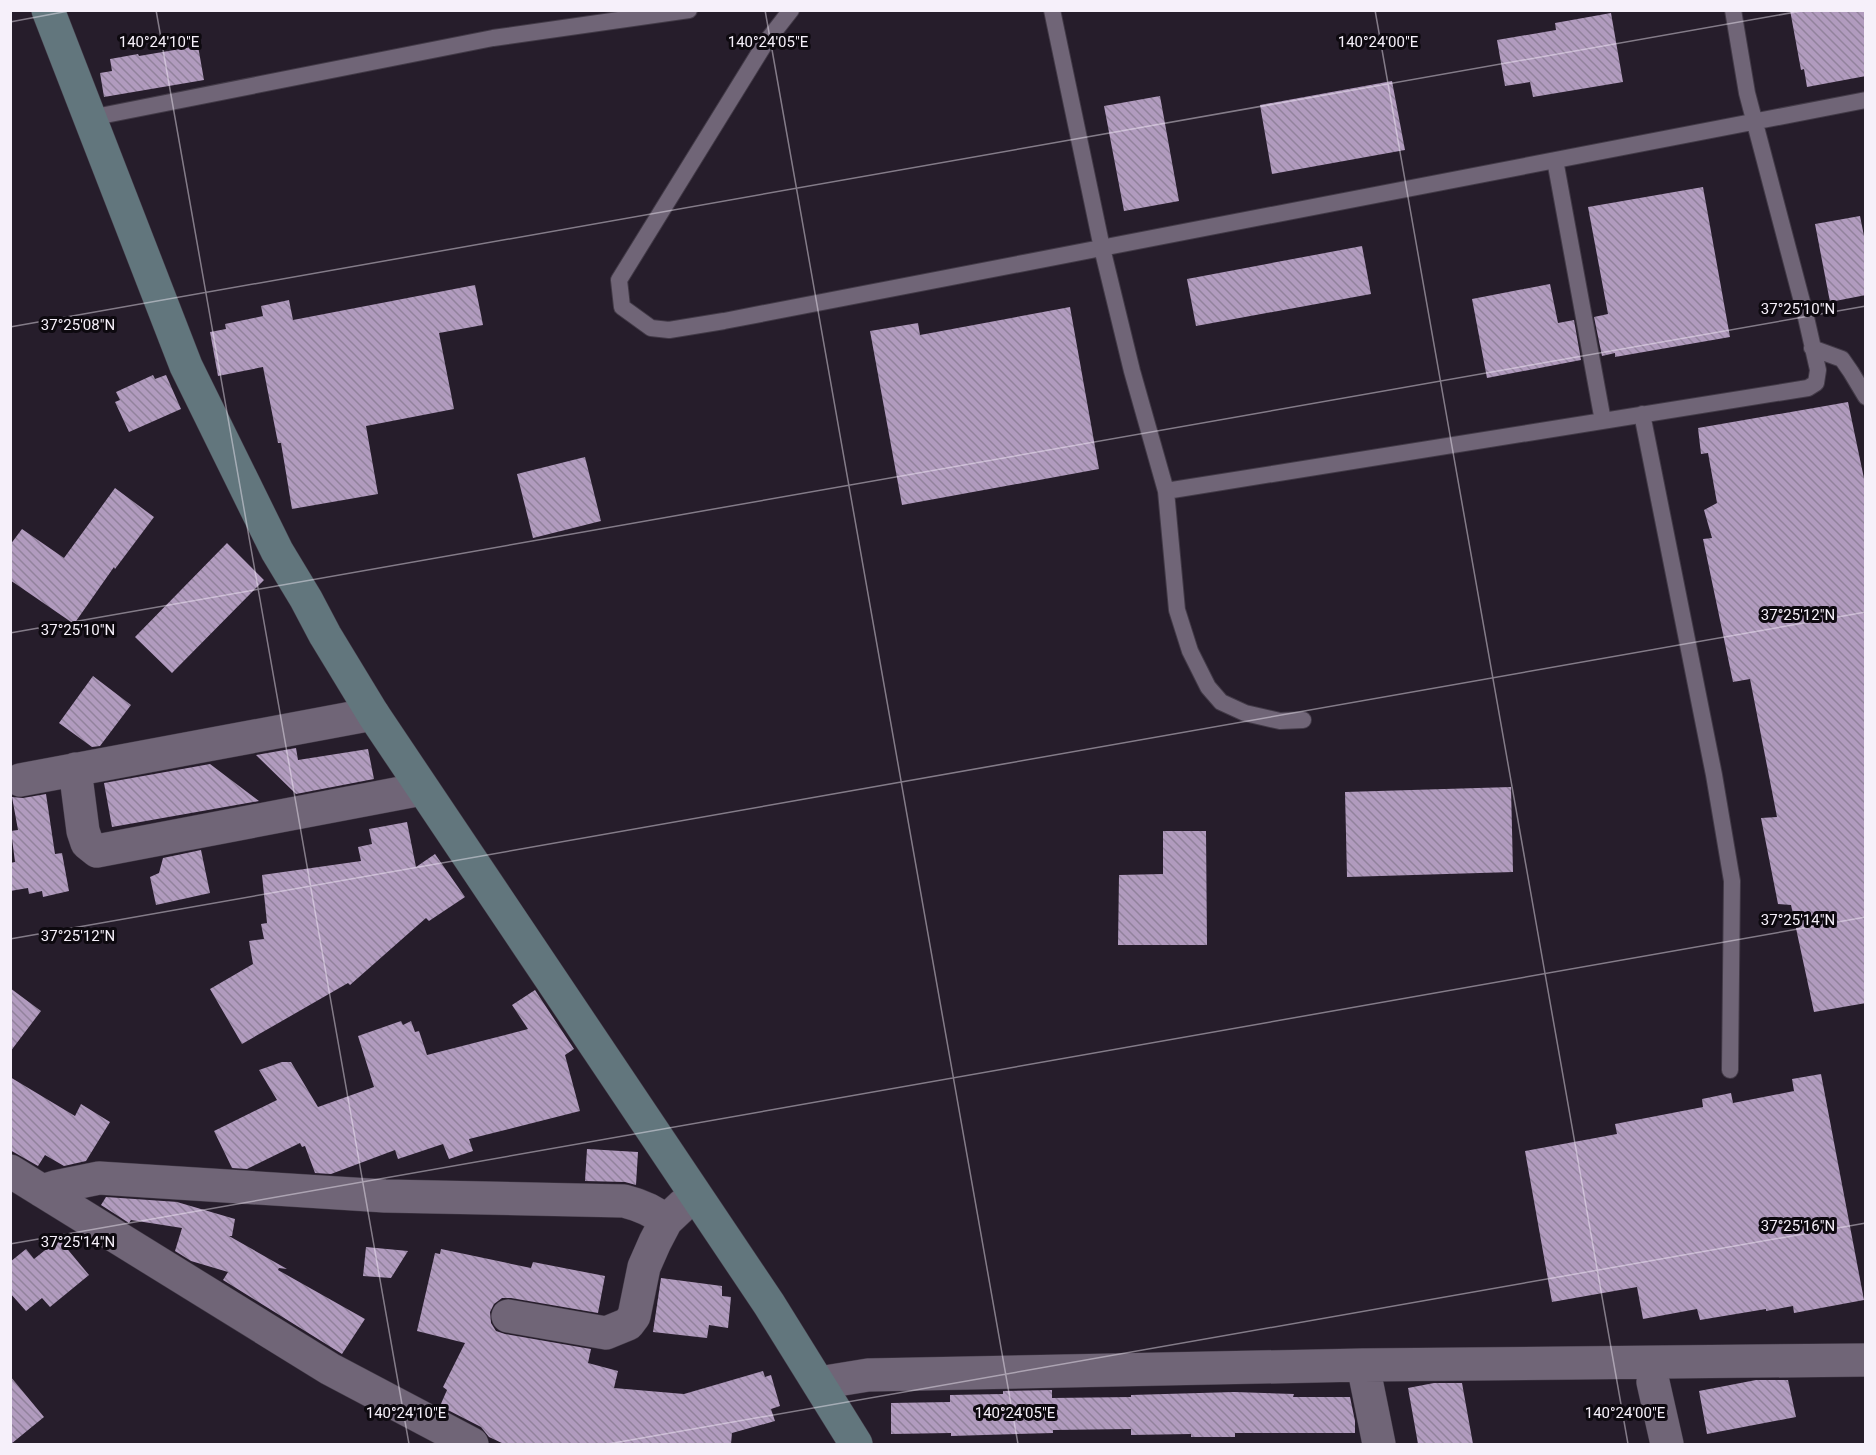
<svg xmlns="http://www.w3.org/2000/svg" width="1876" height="1455" viewBox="0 0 1876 1455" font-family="Roboto,sans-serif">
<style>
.building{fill:url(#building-back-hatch)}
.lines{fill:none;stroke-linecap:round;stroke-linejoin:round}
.lane-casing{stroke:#423a47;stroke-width:18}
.street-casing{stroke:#423a47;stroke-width:34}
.secondary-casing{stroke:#423a47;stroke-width:34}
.lane{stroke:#706577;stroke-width:16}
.street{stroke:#706577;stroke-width:33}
.secondary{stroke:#62767d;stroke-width:33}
.ticks{fill:none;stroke:#f6f0fa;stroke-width:1.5;stroke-opacity:0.45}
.ticks-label{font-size:15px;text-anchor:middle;fill:#f6f0fa;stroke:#0d090f;stroke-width:6;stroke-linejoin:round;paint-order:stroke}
</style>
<defs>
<pattern id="building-back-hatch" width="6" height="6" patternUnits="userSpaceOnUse" patternTransform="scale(1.5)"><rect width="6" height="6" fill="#b19bbe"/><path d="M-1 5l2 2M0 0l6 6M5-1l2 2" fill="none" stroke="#92829c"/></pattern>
</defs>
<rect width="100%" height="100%" fill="#261d2b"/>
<path class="building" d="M 1790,10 L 1866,10 L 1866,76 L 1807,87 L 1804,69 L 1801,70 Z
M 1611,13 L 1623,82 L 1533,97 L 1530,82 L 1505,86 L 1497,40 L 1556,30 L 1555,23 Z
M 198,46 L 204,80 L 104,97 L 100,73 L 112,71 L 110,59 L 138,54 L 139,56 Z
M 1392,81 L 1405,150 L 1272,174 L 1260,105 Z
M 1160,96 L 1179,201 L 1124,211 L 1104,106 Z
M 1703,187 L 1730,337 L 1615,357 L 1615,353 L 1602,356 L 1594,317 L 1608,314 L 1588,207 Z
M 1860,216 L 1866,246 L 1866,295 L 1830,302 L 1815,224 Z
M 1362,246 L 1371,294 L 1196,326 L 1187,279 Z
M 1550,284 L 1558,323 L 1574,320 L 1581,360 L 1487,378 L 1472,299 Z
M 475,285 L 483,325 L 439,333 L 454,409 L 366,426 L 378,494 L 292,509 L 281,443 L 278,443 L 263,367 L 218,376 L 210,332 L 226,329 L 225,324 L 263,316 L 261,306 L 289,300 L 293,320 Z
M 1070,307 L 1099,469 L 902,505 L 870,331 L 918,323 L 920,335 Z
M 153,375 L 155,379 L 166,375 L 181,409 L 129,432 L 115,402 L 120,400 L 116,392 Z
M 1848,402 L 1866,488 L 1866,1003 L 1814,1012 L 1791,905 L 1778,904 L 1761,818 L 1777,817 L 1750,679 L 1733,682 L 1703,539 L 1712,538 L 1704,510 L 1717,503 L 1708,453 L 1701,454 L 1698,428 Z
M 585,457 L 601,521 L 533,538 L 517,474 Z
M 115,488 L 154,517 L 115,569 L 114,567 L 74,624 L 10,580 L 10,545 L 22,529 L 64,558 Z
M 227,543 L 264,580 L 172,673 L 135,637 Z
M 93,676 L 131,705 L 100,746 L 92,747 L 59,723 Z
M 296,748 L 298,760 L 368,749 L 374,779 L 296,794 L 256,755 Z
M 210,764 L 259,801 L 112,827 L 104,783 Z
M 1511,787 L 1513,872 L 1347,877 L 1345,792 Z
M 46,794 L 55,854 L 62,853 L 69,891 L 43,897 L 42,891 L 29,894 L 28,888 L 10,891 L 10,863 L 15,862 L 11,831 L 18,830 L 12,797 L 23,798 Z
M 407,822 L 416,867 L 435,854 L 465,897 L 429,921 L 426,918 L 350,985 L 348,983 L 242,1044 L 210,989 L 253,964 L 249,941 L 264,939 L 261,924 L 267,923 L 262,875 L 361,861 L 358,847 L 372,844 L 369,829 Z
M 1163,831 L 1206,831 L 1207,945 L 1118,945 L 1119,875 L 1163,874 Z
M 201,850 L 210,893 L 156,905 L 150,877 L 159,873 L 163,858 Z
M 10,988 L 41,1011 L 10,1052 Z
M 535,990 L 574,1049 L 565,1055 L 580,1111 L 469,1139 L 473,1151 L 449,1159 L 443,1144 L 398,1159 L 395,1150 L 331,1174 L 315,1173 L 305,1146 L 302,1147 L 300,1143 L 247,1169 L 232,1168 L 214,1131 L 277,1100 L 259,1070 L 282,1062 L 291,1062 L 318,1107 L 374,1087 L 358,1036 L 401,1021 L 403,1025 L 411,1021 L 415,1032 L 419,1031 L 427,1055 L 528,1029 L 512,1005 Z
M 1821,1074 L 1864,1300 L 1794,1313 L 1793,1306 L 1766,1311 L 1766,1309 L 1700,1320 L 1697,1309 L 1643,1319 L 1637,1287 L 1552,1302 L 1525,1151 L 1617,1134 L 1615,1124 L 1703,1107 L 1702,1099 L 1731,1093 L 1733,1103 L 1794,1091 L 1792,1079 Z
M 10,1077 L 75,1116 L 81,1104 L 110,1122 L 86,1161 L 64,1166 L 45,1155 L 38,1166 L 10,1150 Z
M 587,1149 L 638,1152 L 636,1185 L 625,1182 L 585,1181 Z
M 106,1197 L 178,1202 L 177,1202 L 235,1219 L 232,1236 L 229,1236 L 287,1269 L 279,1268 L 278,1270 L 365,1319 L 342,1354 L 223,1280 L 228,1272 L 191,1261 L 175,1251 L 182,1228 L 131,1220 L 129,1223 L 101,1205 Z
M 59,1239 L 89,1275 L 50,1307 L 42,1298 L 26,1311 L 10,1293 L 10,1262 L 26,1249 L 34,1259 Z
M 366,1247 L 408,1251 L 391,1278 L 363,1276 Z
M 441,1249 L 531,1268 L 533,1262 L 605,1276 L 598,1313 L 511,1298 L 502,1298 L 494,1304 L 490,1312 L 491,1323 L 496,1331 L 505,1334 L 591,1349 L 588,1363 L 618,1371 L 614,1388 L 684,1394 L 763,1371 L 765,1377 L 771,1375 L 780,1406 L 771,1409 L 775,1421 L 732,1433 L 731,1444 L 504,1444 L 489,1437 L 481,1427 L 440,1406 L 447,1390 L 443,1387 L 465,1343 L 417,1331 L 435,1253 L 440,1254 Z
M 661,1278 L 722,1286 L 722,1296 L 731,1297 L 728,1328 L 709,1325 L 707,1338 L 653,1332 Z
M 10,1376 L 44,1417 L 11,1444 L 10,1444 Z
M 1756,1380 L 1788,1380 L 1796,1417 L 1707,1434 L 1699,1391 Z
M 1434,1383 L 1462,1383 L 1473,1444 L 1418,1444 L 1408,1388 Z
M 1052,1390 L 1052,1398 L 1131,1397 L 1131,1395 L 1234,1392 L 1294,1394 L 1293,1397 L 1350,1397 L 1355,1421 L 1355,1433 L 1235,1433 L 1235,1437 L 1191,1437 L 1191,1434 L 1131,1435 L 1131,1429 L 1053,1430 L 1053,1433 L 951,1436 L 951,1433 L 891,1434 L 891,1403 L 950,1402 L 950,1395 L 1003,1394 L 1003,1391 Z"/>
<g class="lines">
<g class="lane-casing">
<path id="lane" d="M 791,10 L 766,42 L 619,280 L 622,307 L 651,328 L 669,330 L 724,321 L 1866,100
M 1052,10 L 1102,248 L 1132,371 L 1166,491 L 1177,610 L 1190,651 L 1208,687 L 1221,702 L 1245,713 L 1280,721 L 1303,720
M 90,118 L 493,38 L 689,10
M 1555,160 L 1603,421
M 1812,348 L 1842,359 L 1851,372 L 1866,397
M 1642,414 L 1714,775 L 1732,881 L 1730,1070
M 1166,491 L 1808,388 L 1816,383 L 1818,370 L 1805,313 L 1747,93 L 1733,10"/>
</g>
<g class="street-casing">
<path id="street" d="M 75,769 L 83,831 L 87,843 L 97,851 L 422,789
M 20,780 L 373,714
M 10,1171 L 330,1369 L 472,1444
M 42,1191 L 55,1187 L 99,1178 L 385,1196 L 624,1201 C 640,1205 653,1210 666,1221
M 508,1316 L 606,1333 L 628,1324 L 634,1316 L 644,1267 L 655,1242 L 666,1221 L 683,1205
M 1363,1365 L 1379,1444
M 1653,1382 L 1667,1444
M 819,1383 L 868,1375 L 1363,1365 L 1866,1360"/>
</g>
<g class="secondary-casing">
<path id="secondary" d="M 48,10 L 186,366 L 277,551 L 306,599 L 325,635 L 373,714 L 769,1304 L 856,1444"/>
</g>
<use href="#lane" class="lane"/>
<use href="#street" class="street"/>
<use href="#secondary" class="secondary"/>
</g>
<path class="ticks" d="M 156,10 L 409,1444M 765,10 L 1018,1444M 1375,10 L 1628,1444M 10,22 L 74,10M 10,327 L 1807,10M 10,633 L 1866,306M 10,939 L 1866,612M 10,1244 L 1866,917M 608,1444 L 1866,1223"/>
<g class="ticks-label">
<text x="159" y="47">140°24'10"E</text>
<text x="768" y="47">140°24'05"E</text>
<text x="1378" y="47">140°24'00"E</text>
<text x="1798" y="314">37°25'10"N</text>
<text x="78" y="330">37°25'08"N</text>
<text x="1798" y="620">37°25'12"N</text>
<text x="78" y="635">37°25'10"N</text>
<text x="1798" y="925">37°25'14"N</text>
<text x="78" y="941">37°25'12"N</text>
<text x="1798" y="1231">37°25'16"N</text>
<text x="78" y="1247">37°25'14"N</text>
<text x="406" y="1418">140°24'10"E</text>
<text x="1015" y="1418">140°24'05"E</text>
<text x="1625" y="1418">140°24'00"E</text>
</g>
<rect width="1876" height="1455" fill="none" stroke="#f6f0fa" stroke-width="24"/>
</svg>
